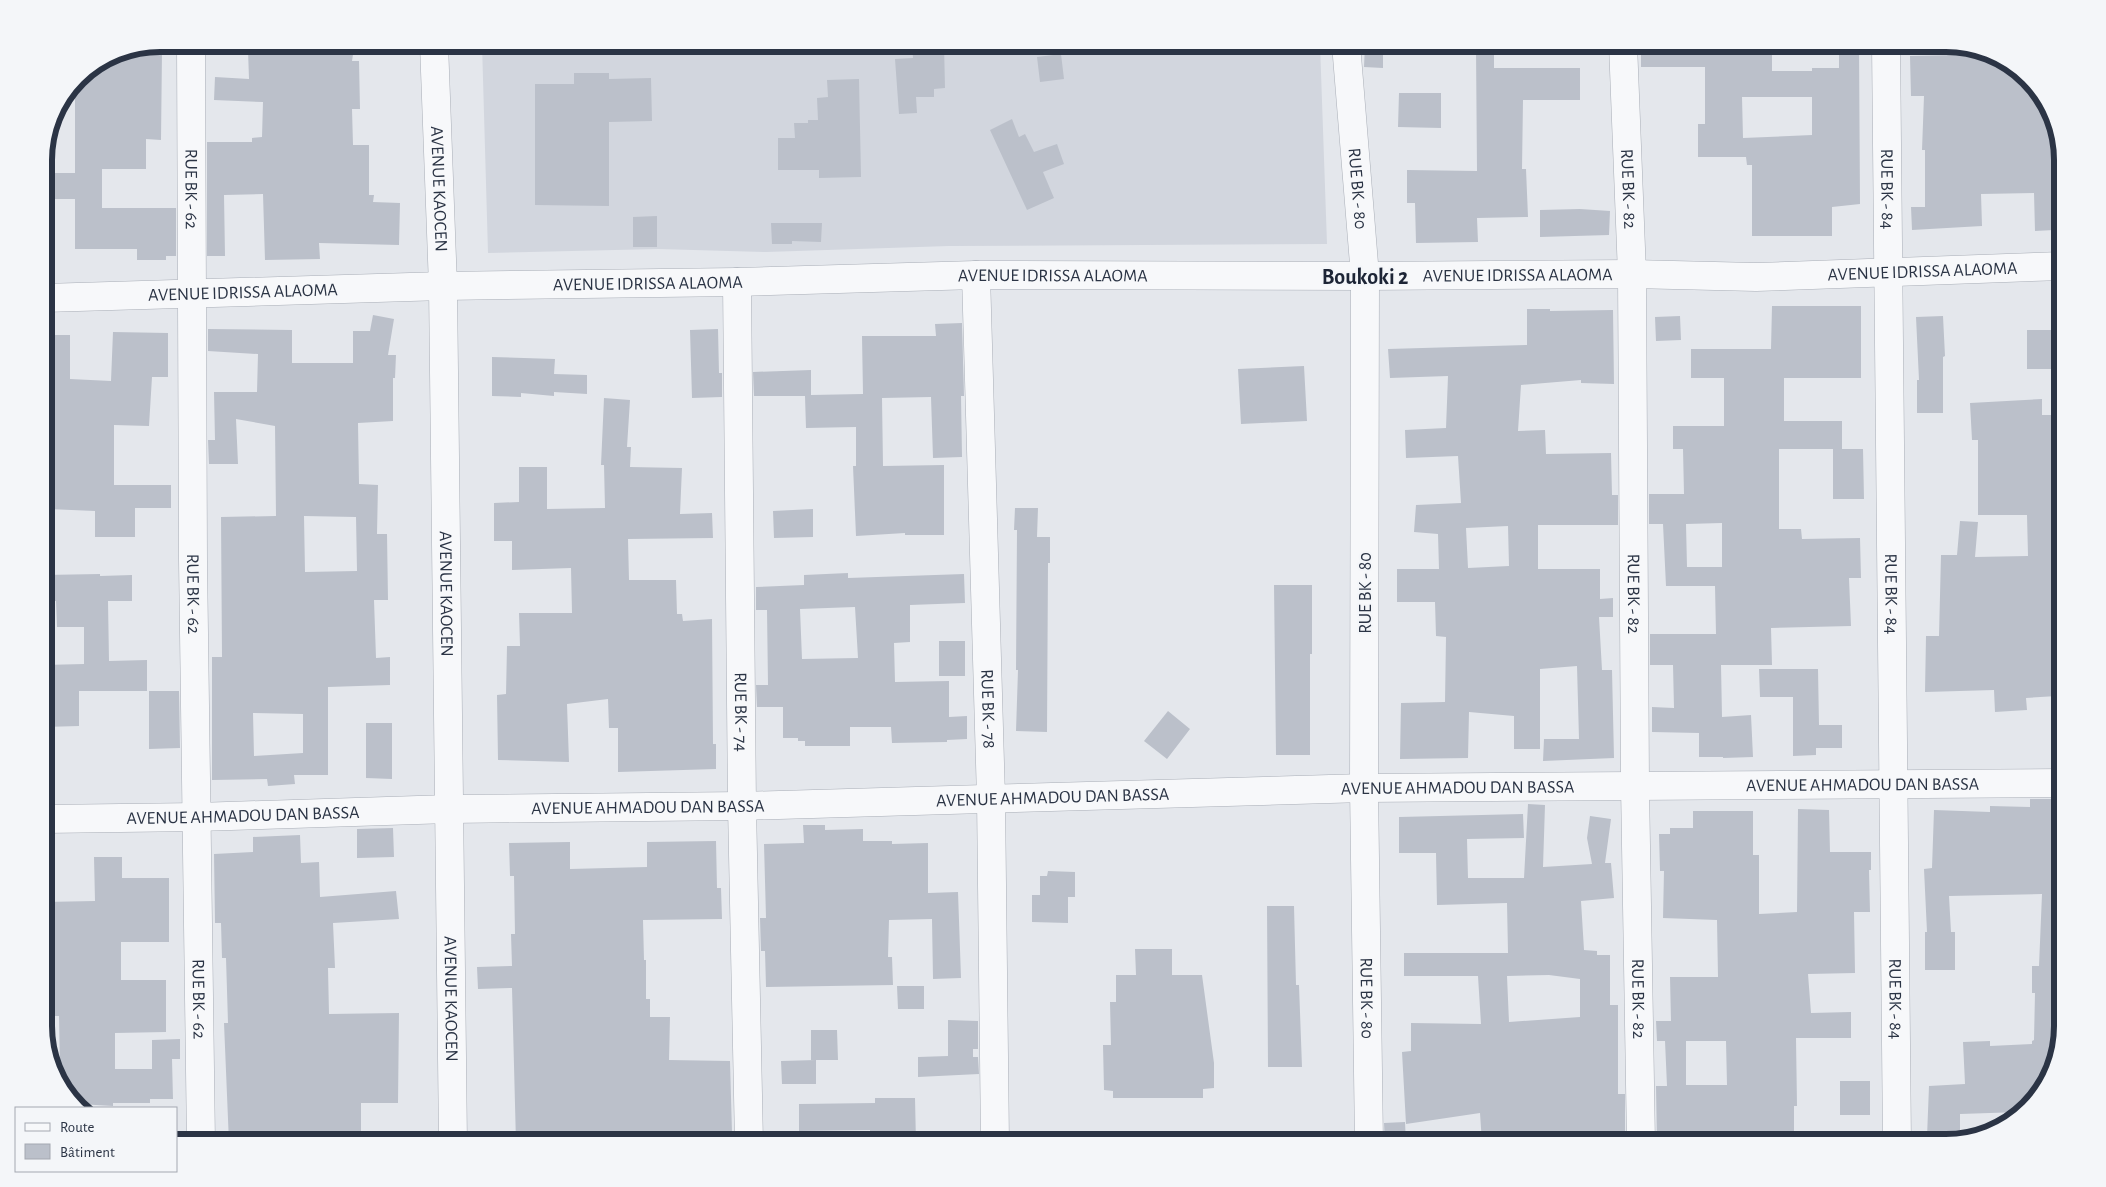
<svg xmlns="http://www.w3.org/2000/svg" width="2106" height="1187" viewBox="0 0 2106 1187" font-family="'Alegreya Sans',sans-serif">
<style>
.built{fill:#d2d6de}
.building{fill:#bbc0ca;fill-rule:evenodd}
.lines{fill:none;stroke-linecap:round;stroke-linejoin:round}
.minor-casing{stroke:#a9aeb7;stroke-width:29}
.minor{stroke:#f7f8fa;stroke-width:28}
.labels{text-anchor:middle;stroke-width:4.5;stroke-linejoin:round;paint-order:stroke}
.street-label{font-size:18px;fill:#2b3445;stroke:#f4f6f9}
.district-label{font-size:22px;font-weight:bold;fill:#1d2536;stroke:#f4f6f9}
.rim{fill:none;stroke:#2b3445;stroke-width:6}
</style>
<rect width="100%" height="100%" fill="#e4e7ec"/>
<path class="built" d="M 482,44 L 1320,44 L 1327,244 L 949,246 L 766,252 L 658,249 L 488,253 Z"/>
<path class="building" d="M 273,44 L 348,44 L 348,47 L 354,48 L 352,61 L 359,61 L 360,109 L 352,109 L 353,145 L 369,145 L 369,195 L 374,195 L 373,202 L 400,203 L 399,245 L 319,243 L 320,259 L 265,260 L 263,194 L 224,195 L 225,256 L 207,256 L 207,142 L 252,142 L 252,138 L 262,137 L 263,102 L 214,100 L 215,77 L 249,79 L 248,50 L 272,50 Z
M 912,44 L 944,44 L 945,88 L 934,89 L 934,97 L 916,97 L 917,113 L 899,114 L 895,59 L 913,58 Z
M 1365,44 L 1383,44 L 1383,68 L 1364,67 Z
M 1641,44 L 1772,44 L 1772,71 L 1812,71 L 1812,68 L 1839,68 L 1839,44 L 1859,44 L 1860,204 L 1832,207 L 1832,236 L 1752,236 L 1752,165 L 1747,165 L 1746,157 L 1698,157 L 1698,124 L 1705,124 L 1705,67 L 1641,67 ZM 1742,97 L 1812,97 L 1812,135 L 1743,138 Z
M 1954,46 L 2004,59 L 2043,96 L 2062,153 L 2062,208 L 2053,207 L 2054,230 L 2035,231 L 2034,193 L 1981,194 L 1982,226 L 1912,230 L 1911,207 L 1925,207 L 1925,150 L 1922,150 L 1924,96 L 1911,96 L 1910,56 L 1954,55 Z
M 1476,49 L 1494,49 L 1494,68 L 1580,68 L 1580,100 L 1523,100 L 1522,169 L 1526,169 L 1528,217 L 1477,218 L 1478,242 L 1416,243 L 1415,203 L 1407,203 L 1407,170 L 1477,171 Z
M 122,51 L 162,51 L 161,140 L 146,139 L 146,169 L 102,169 L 102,208 L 176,208 L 176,256 L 166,256 L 166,260 L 137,260 L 137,249 L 75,249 L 75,199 L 44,199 L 44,173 L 75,173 L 75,83 L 78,78 L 116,53 Z
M 1061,54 L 1064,79 L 1040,82 L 1037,57 Z
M 574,73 L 609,73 L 609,79 L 651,78 L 652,121 L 609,122 L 609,206 L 535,205 L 535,84 L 574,84 Z
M 859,79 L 861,177 L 819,178 L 819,170 L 778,170 L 778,138 L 795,138 L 794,123 L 808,123 L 808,120 L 818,120 L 817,98 L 828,97 L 827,80 Z
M 1399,93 L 1441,93 L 1441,128 L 1398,127 Z
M 1012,119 L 1019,137 L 1025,134 L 1034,152 L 1057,144 L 1064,164 L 1043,172 L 1054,198 L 1027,210 L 990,130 Z
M 1580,209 L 1610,211 L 1609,235 L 1540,237 L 1540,210 Z
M 657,216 L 657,247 L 633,247 L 633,217 Z
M 771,223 L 822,223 L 821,242 L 792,241 L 792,244 L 772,244 Z
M 1772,306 L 1861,306 L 1861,378 L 1784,378 L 1784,421 L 1842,421 L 1842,449 L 1779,449 L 1779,529 L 1801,529 L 1802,539 L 1860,538 L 1861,578 L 1849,578 L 1851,626 L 1771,628 L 1772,665 L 1721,665 L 1722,717 L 1751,715 L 1753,757 L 1723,758 L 1723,757 L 1699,757 L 1699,733 L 1652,732 L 1652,707 L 1674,708 L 1673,665 L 1650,665 L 1650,634 L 1716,634 L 1715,586 L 1666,586 L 1663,524 L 1649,524 L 1649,494 L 1684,494 L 1683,449 L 1673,449 L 1673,426 L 1724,426 L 1724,378 L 1691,378 L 1691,349 L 1771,349 ZM 1722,523 L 1722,567 L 1687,567 L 1686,524 Z
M 1527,309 L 1550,309 L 1550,311 L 1613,310 L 1614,384 L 1581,383 L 1581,380 L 1521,385 L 1518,431 L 1545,430 L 1546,454 L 1611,453 L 1612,495 L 1618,495 L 1618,525 L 1538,525 L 1538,569 L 1600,569 L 1600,599 L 1613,598 L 1613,617 L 1599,617 L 1602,670 L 1612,670 L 1614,758 L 1543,761 L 1544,739 L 1579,739 L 1577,666 L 1540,669 L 1540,749 L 1514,749 L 1514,716 L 1469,712 L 1468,758 L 1400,759 L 1401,703 L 1445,702 L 1446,637 L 1436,636 L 1435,602 L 1397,602 L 1397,569 L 1439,569 L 1438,534 L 1414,532 L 1416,505 L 1461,503 L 1458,456 L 1406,458 L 1405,430 L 1446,428 L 1448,376 L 1390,378 L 1388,349 L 1527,345 ZM 1508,526 L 1509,566 L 1468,568 L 1466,528 Z
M 373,315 L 394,319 L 388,355 L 396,355 L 395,378 L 393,378 L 393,421 L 358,423 L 359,484 L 378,485 L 377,534 L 387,534 L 388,600 L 374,600 L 376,658 L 390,657 L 390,685 L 328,687 L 328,775 L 294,775 L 295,784 L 268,786 L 267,779 L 212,780 L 212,657 L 222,657 L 221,517 L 276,516 L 275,426 L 236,419 L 238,464 L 209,464 L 208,440 L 215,440 L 214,392 L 257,392 L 258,354 L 208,351 L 208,329 L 292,330 L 292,363 L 353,363 L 353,331 L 370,331 ZM 304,516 L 356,517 L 357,571 L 305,572 ZM 253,713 L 303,714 L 303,753 L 254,756 Z
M 1680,316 L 1681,340 L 1656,341 L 1655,317 Z
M 1943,316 L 1945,356 L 1943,357 L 1943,413 L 1917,413 L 1917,380 L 1919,380 L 1916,317 Z
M 962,323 L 964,396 L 961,396 L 962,457 L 933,458 L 931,397 L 882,398 L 883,466 L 944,465 L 944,535 L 905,535 L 905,533 L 856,536 L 853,466 L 856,466 L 856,427 L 806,428 L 805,396 L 754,396 L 753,372 L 811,370 L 811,395 L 863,394 L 862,336 L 936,336 L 935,324 Z
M 718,329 L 719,373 L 722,373 L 722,397 L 692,398 L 690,330 Z
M 2027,330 L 2062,330 L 2062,369 L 2027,369 Z
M 113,332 L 168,333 L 168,377 L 152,377 L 149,426 L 114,425 L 114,485 L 171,485 L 171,508 L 135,508 L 135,537 L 95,537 L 95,511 L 48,509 L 47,485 L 54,485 L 54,425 L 44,425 L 44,335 L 70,335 L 70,379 L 111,381 Z
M 492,357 L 555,359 L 554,374 L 587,375 L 587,394 L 554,392 L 554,396 L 521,393 L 521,397 L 492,396 Z
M 1304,366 L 1307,421 L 1241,424 L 1238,369 Z
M 604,398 L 630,400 L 627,447 L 631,447 L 630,467 L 682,468 L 680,514 L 712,513 L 713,538 L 628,539 L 629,580 L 676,580 L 677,614 L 682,614 L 683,621 L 712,619 L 713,744 L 716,744 L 716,769 L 618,772 L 618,728 L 609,728 L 608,699 L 567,704 L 569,762 L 498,760 L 497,695 L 506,694 L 507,646 L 520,646 L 519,613 L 572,613 L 571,568 L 512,570 L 512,541 L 494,541 L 494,503 L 519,502 L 519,467 L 547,467 L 547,509 L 605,508 L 604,465 L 601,465 Z
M 2042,399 L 2042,415 L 2056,415 L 2054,491 L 2062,491 L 2062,608 L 2055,608 L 2056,631 L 2054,631 L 2057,696 L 2026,698 L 2027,710 L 1995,712 L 1994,690 L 1925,692 L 1926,636 L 1939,636 L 1941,555 L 1957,555 L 1960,521 L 1978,522 L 1975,557 L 2028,556 L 2027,515 L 1978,515 L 1978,440 L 1972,440 L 1970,403 Z
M 1833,449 L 1863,449 L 1864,499 L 1833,499 Z
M 1015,508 L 1038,508 L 1037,537 L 1050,537 L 1050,563 L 1048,563 L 1047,732 L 1016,731 L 1018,670 L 1016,670 L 1017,530 L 1014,530 Z
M 813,509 L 813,537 L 774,538 L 773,511 Z
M 848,573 L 848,578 L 964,574 L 965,603 L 910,605 L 910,642 L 894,643 L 895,682 L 949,681 L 949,717 L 967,716 L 967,739 L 947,740 L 947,742 L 892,743 L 891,727 L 850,727 L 850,746 L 805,746 L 805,741 L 798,741 L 798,738 L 783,738 L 783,707 L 757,707 L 756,685 L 768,685 L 767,610 L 756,610 L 756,587 L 804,585 L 804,575 ZM 855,607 L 858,658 L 802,659 L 800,609 Z
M 100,574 L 100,576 L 132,575 L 132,601 L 108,601 L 109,661 L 147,660 L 147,691 L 79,691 L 79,726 L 44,727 L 44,665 L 84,664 L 84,627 L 57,627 L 56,601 L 44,601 L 44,575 Z
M 1274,585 L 1312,585 L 1312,654 L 1310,654 L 1310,755 L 1276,755 Z
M 939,641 L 965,641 L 965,676 L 939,676 Z
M 1759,669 L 1818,669 L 1819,725 L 1842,725 L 1842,748 L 1816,748 L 1816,755 L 1793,756 L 1793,697 L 1760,697 Z
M 149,691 L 179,691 L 180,748 L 149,749 Z
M 1168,711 L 1190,729 L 1167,759 L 1144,741 Z
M 366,723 L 392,723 L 392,779 L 366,778 Z
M 2030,799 L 2057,799 L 2059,840 L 2062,953 L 2060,953 L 2058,1014 L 2062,1014 L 2062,1027 L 2047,1085 L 2020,1112 L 1960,1114 L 1960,1137 L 1927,1137 L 1929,1086 L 1965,1084 L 1963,1042 L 1990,1041 L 1990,1046 L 2032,1044 L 2032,1041 L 2034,1040 L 2035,993 L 2032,993 L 2032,966 L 2039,966 L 2042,894 L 1949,896 L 1951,932 L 1955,932 L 1955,970 L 1925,970 L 1925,932 L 1927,932 L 1924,869 L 1932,868 L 1934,810 L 1990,812 L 1990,806 L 2030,807 Z
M 1528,804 L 1545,805 L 1543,867 L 1592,864 L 1587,838 L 1590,816 L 1611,819 L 1605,863 L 1611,863 L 1614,898 L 1581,901 L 1584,950 L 1597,951 L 1597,955 L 1610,955 L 1610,1005 L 1618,1005 L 1618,1094 L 1625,1094 L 1625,1143 L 1482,1143 L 1480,1113 L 1406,1124 L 1402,1052 L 1411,1051 L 1411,1023 L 1481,1024 L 1478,976 L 1404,976 L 1404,953 L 1508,953 L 1507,903 L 1437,905 L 1436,853 L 1399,853 L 1399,817 L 1523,814 L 1524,838 L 1467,839 L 1468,878 L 1524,878 ZM 1549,975 L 1580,979 L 1580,1017 L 1509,1022 L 1507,976 Z
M 1798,809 L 1829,810 L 1830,852 L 1871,852 L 1871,870 L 1869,870 L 1870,912 L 1854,912 L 1855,973 L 1808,974 L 1811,1013 L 1851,1012 L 1851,1038 L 1796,1038 L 1797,1106 L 1794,1106 L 1794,1143 L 1657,1143 L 1656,1086 L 1667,1086 L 1665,1041 L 1657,1041 L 1656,1021 L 1671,1021 L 1670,977 L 1718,977 L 1717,920 L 1663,918 L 1664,871 L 1660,871 L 1659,834 L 1670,834 L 1670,828 L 1693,828 L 1693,811 L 1753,811 L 1753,855 L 1759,855 L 1759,914 L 1797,912 ZM 1686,1041 L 1726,1041 L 1727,1085 L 1686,1085 Z
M 803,825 L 825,825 L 825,830 L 863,829 L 863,841 L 892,841 L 892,844 L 928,843 L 928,893 L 958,892 L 961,978 L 933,979 L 932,919 L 889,920 L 888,957 L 892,957 L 893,985 L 766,987 L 765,951 L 761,951 L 760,918 L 766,918 L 764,844 L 804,843 Z
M 393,828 L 394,857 L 357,858 L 357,829 Z
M 300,835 L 301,863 L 319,862 L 320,897 L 396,891 L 399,919 L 333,923 L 335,968 L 328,968 L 329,1014 L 399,1013 L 398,1103 L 361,1103 L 361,1135 L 334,1135 L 334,1143 L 229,1143 L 224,1023 L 228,1023 L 226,958 L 222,958 L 221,923 L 215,923 L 214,854 L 253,852 L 253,837 Z
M 716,841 L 717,888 L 721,888 L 722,919 L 643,920 L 644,960 L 646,960 L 646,999 L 650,999 L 650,1017 L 670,1017 L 669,1060 L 730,1061 L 732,1133 L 642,1134 L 642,1143 L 516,1143 L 512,988 L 478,989 L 477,967 L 512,966 L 511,934 L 515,934 L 514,876 L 510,876 L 509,843 L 570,842 L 570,869 L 647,867 L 647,842 Z
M 94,857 L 122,857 L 122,878 L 169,878 L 169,942 L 121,942 L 121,980 L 166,980 L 166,1032 L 115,1033 L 115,1069 L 152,1069 L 152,1040 L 180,1039 L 180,1059 L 172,1059 L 173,1099 L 150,1099 L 150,1103 L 113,1103 L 113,1106 L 79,1104 L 60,1085 L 56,1072 L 60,1072 L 59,1016 L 44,1016 L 44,902 L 95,901 Z
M 1048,871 L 1075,872 L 1075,897 L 1068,897 L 1068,923 L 1032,922 L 1032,895 L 1040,895 L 1040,876 L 1047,876 Z
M 1267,906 L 1294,906 L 1296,985 L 1299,985 L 1302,1067 L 1268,1067 Z
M 1135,949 L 1172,949 L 1172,975 L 1202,975 L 1214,1063 L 1214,1088 L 1203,1089 L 1203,1098 L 1113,1098 L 1113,1091 L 1104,1090 L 1103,1045 L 1111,1045 L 1110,1002 L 1116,1002 L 1116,975 L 1136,975 Z
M 897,986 L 924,986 L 924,1009 L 898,1009 Z
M 948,1020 L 978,1021 L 978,1049 L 973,1049 L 973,1057 L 978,1057 L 979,1074 L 918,1077 L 918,1057 L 948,1056 Z
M 811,1030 L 837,1030 L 838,1060 L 811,1060 Z
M 816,1060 L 816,1084 L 782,1084 L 781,1061 Z
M 1840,1081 L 1870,1081 L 1870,1115 L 1840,1115 Z
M 875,1098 L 915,1098 L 916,1143 L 870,1143 L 870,1130 L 799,1131 L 799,1104 L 875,1103 Z
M 1405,1122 L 1406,1143 L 1385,1143 L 1384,1123 Z"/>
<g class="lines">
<g class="minor-casing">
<g id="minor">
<path id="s1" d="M 191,44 L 193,560 L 201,1143"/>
<path id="s2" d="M 434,44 L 443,286 L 453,1143"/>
<path id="s3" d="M 1346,44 L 1365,276 L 1364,788 L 1369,1143"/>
<path id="s4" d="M 1623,44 L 1632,274 L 1635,786 L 1641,1143"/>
<path id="s5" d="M 1886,44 L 1897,1143"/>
<path id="s6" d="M 976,275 L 991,798 L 995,1143"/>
<path id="s7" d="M 737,282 L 742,806 L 749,1143"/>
<path id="s8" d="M 44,298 L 443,286 L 737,282 L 976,275 L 1365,276 L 1632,274 L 1756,277 L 2062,266"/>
<path id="s9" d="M 44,819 L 197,817 L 449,809 L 742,806 L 1364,788 L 2062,783"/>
</g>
</g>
<use href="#minor" class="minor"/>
</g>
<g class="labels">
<g class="street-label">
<text dy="6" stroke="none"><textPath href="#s3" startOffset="145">RUE BK - 80</textPath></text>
<text dy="6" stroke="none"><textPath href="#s1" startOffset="145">RUE BK - 62</textPath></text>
<text dy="6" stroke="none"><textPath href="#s2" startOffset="145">AVENUE KAOCEN</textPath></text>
<text dy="6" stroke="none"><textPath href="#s4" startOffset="145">RUE BK - 82</textPath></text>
<text dy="6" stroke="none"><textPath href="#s5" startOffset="145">RUE BK - 84</textPath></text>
<text dy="6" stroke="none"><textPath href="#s8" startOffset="1879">AVENUE IDRISSA ALAOMA</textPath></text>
<text dy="6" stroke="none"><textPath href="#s8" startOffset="1474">AVENUE IDRISSA ALAOMA</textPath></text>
<text dy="6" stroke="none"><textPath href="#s8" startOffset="1009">AVENUE IDRISSA ALAOMA</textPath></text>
<text dy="6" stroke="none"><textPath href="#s8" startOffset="604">AVENUE IDRISSA ALAOMA</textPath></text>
<text dy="6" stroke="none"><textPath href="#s8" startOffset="199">AVENUE IDRISSA ALAOMA</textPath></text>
<text dy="6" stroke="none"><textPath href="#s2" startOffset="550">AVENUE KAOCEN</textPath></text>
<text transform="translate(1365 593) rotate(-90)" y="6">RUE BK - 80</text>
<text dy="6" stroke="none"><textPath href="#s4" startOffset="550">RUE BK - 82</textPath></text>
<text dy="6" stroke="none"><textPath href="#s5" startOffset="550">RUE BK - 84</textPath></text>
<text dy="6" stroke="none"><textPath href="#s1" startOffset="550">RUE BK - 62</textPath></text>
<text dy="6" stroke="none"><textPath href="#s6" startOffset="434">RUE BK - 78</textPath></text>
<text dy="6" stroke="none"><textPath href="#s7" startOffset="430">RUE BK - 74</textPath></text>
<text dy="6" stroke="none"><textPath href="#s9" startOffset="1819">AVENUE AHMADOU DAN BASSA</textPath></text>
<text dy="6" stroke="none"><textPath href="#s9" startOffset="1414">AVENUE AHMADOU DAN BASSA</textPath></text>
<text dy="6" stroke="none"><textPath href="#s9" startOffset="1009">AVENUE AHMADOU DAN BASSA</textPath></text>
<text dy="6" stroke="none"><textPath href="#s9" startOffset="604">AVENUE AHMADOU DAN BASSA</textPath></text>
<text dy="6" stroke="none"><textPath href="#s9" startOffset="199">AVENUE AHMADOU DAN BASSA</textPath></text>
<text dy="6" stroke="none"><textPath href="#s1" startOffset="955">RUE BK - 62</textPath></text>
<text dy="6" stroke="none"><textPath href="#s2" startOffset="955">AVENUE KAOCEN</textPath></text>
<text dy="6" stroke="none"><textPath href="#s3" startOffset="955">RUE BK - 80</textPath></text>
<text dy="6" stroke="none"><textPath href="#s4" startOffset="955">RUE BK - 82</textPath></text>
<text dy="6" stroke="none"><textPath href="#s5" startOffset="955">RUE BK - 84</textPath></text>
</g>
<g class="district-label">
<text x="1365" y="284">Boukoki 2</text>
</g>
</g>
<path d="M0 0H2106V1187H0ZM160 52H1946A108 108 0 0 1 2054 160V1026A108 108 0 0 1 1946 1134H160A108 108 0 0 1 52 1026V160A108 108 0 0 1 160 52Z" fill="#f4f6f9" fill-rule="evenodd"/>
<path class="rim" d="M160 52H1946A108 108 0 0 1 2054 160V1026A108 108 0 0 1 1946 1134H160A108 108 0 0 1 52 1026V160A108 108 0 0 1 160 52Z"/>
<rect x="15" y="1107" width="162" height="65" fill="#f4f6f9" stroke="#a4a8b1"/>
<rect x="25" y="1123" width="25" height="8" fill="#f7f8fa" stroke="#a4a8b1"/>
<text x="60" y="1132" font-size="15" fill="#2b3445">Route</text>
<rect x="25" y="1144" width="25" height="15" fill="#bbc0ca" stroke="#a4a8b1"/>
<text x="60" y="1157" font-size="15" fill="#2b3445">Bâtiment</text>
</svg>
